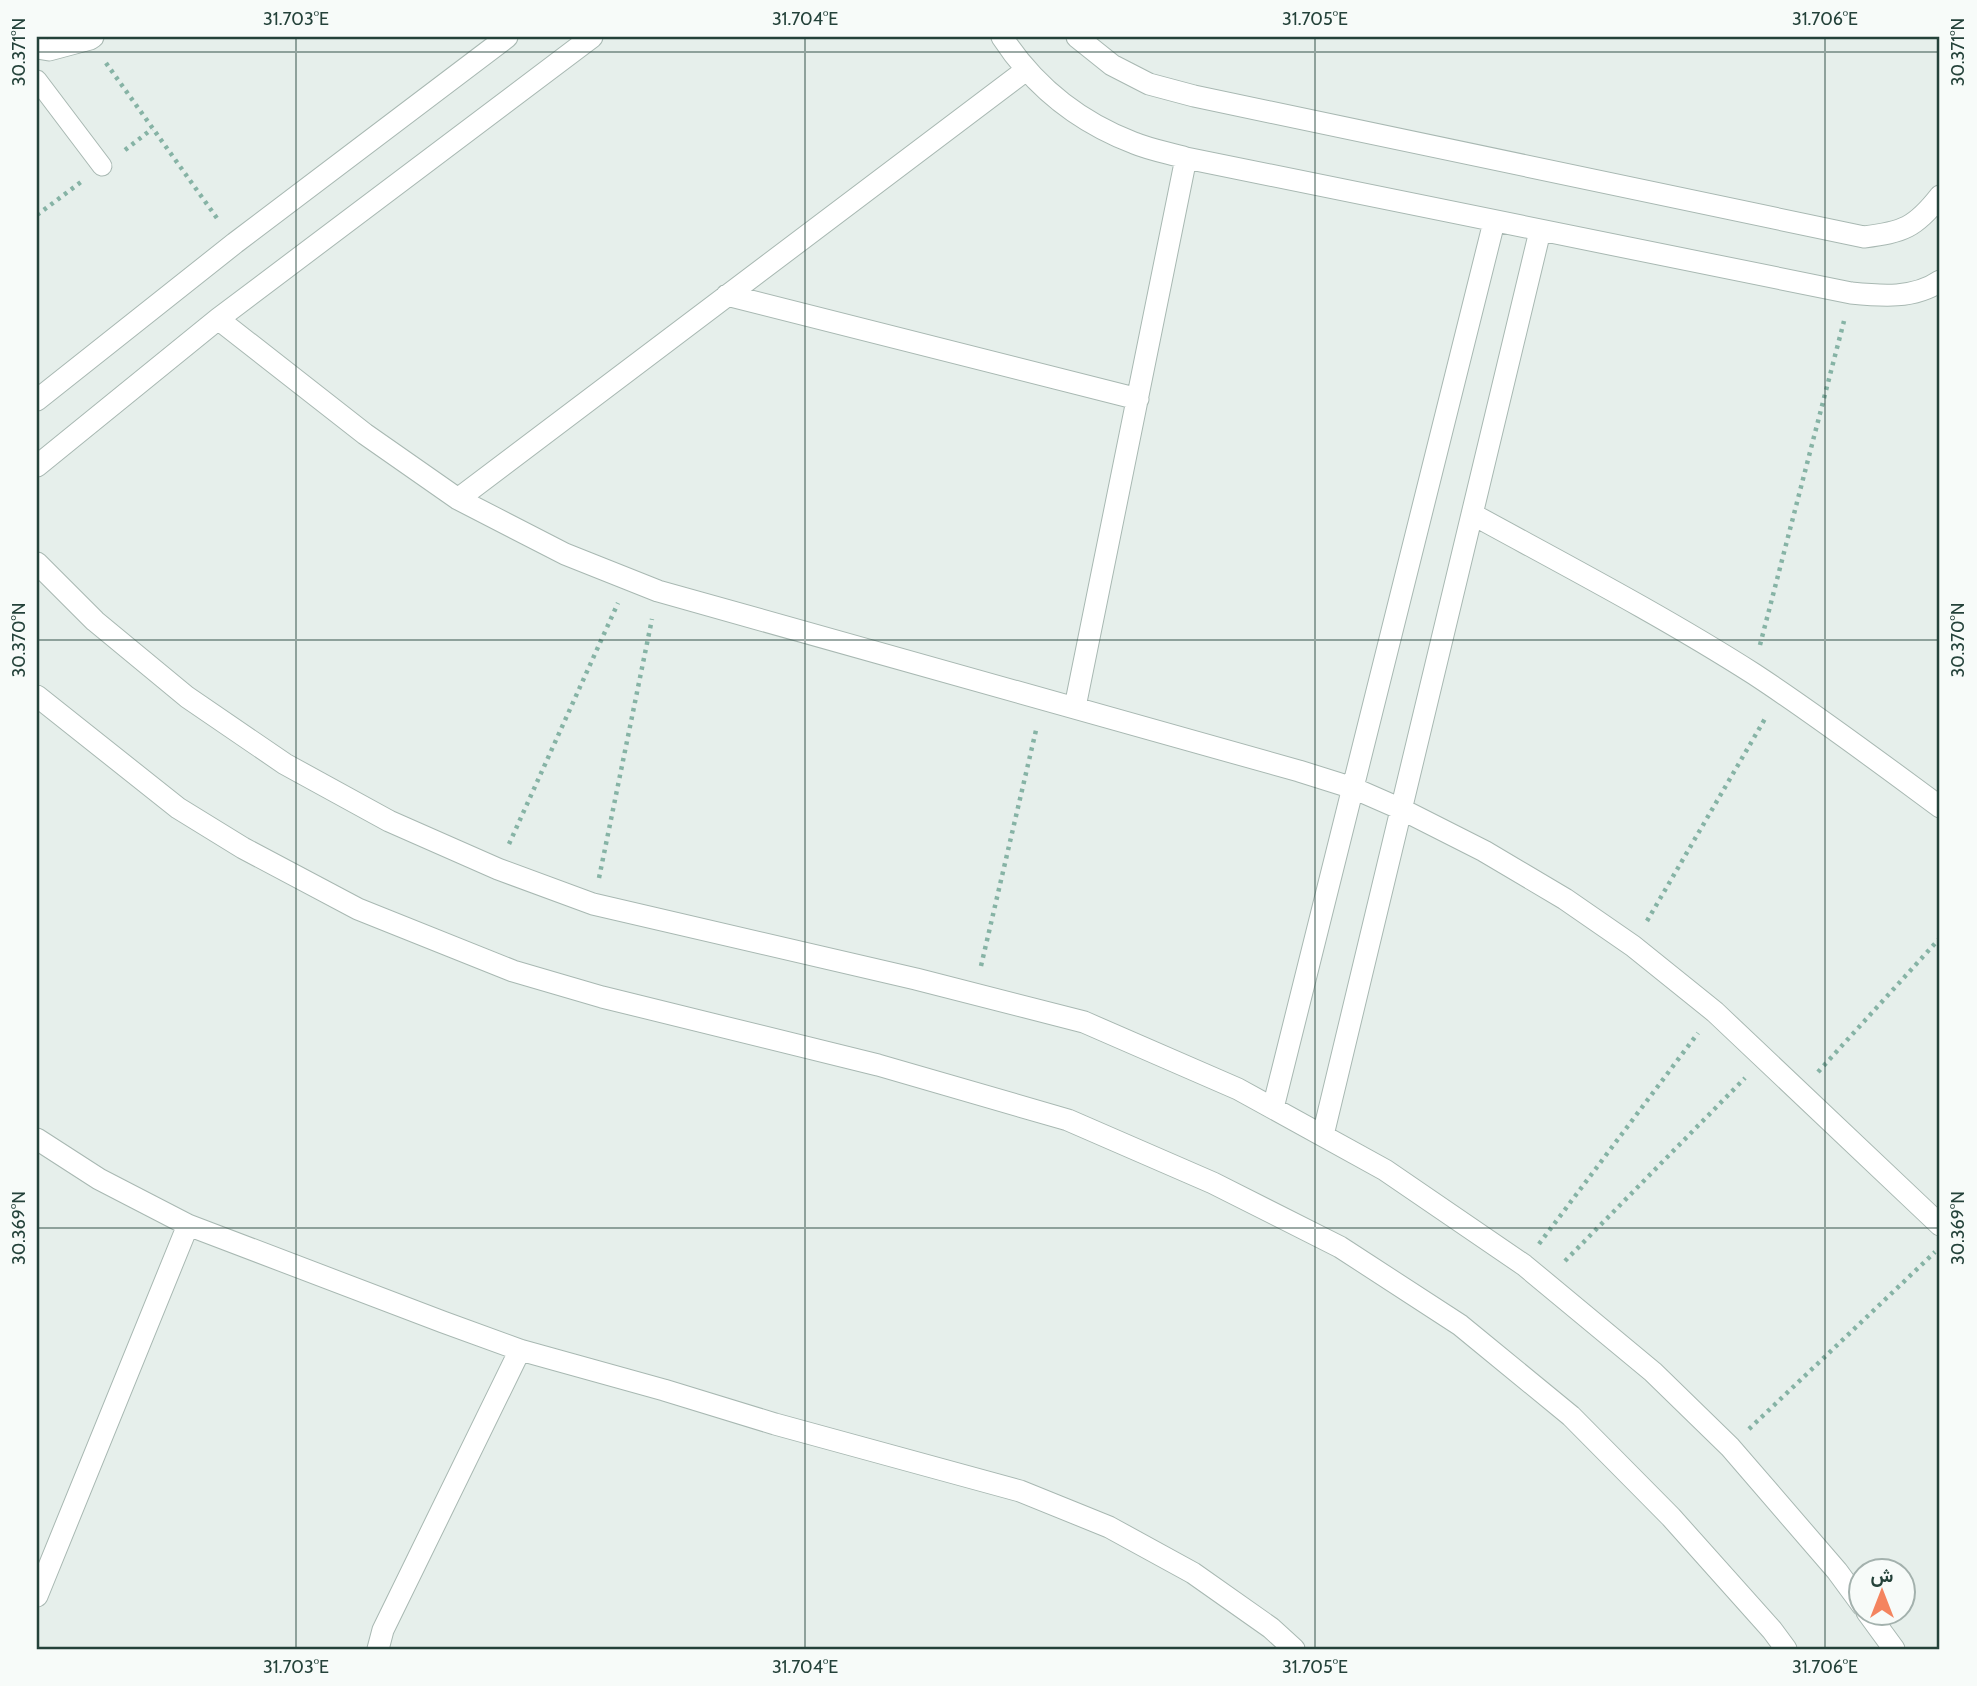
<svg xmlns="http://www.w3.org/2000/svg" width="1977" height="1686" viewBox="0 0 1977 1686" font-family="Cabin,Vazirmatn,sans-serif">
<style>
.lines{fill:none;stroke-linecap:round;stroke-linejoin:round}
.service-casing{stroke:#a8b8b2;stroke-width:21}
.minor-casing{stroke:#a8b8b2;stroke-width:23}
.path{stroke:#86b3a5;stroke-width:4.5;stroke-dasharray:3.5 5;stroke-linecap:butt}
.service{stroke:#fff;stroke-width:19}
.minor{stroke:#fff;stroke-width:21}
.ticks{fill:none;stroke:#24423a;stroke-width:2;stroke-opacity:0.45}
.neatline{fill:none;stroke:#24423a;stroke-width:2.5}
.ticks-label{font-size:18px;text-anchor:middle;fill:#24423a}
</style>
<rect width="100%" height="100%" fill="#e6efeb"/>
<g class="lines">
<g class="service-casing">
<path id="service" d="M 37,80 L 102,166"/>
</g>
<g class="minor-casing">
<path id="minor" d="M 1002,37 C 1034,86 1079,122 1134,143 C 1151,150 1169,153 1186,158 L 1851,293 C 1881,296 1914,299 1940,281
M 1077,37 L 1112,65 L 1149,84 L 1194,96 L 1864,237 C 1903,232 1915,228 1940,196
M 37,48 L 49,50 L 90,39 L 93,37
M 727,295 L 1138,399
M 218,319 L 365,434 L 458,499 L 565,554 L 658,591 L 1299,771 L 1353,788 L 1401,809 L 1484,851 L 1565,899 L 1633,946 L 1715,1012 L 1940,1225
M 37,400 L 235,243 L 507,37
M 37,466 L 218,319 L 592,37
M 458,499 L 1026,70
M 1472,514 C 1567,566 1663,616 1754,674 C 1818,716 1879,762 1940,807
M 37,563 L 95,621 L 187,697 L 285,764 L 389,821 L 498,869 L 593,904 L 916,979 L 1084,1022 L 1238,1089 L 1385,1170 L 1524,1265 L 1653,1372 L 1730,1447 L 1837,1571 L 1862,1605
M 37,696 L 178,808 L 243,848 L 358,909 L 513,971 L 602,997 L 878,1065 L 1068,1120 L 1213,1183 L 1340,1247 L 1460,1325 L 1571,1416 L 1671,1517 L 1772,1630 L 1786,1649
M 1075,707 L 1186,158
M 1273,1108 L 1494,222
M 1323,1135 L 1540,231
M 37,1139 L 99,1179 L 188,1225 L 443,1322 L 520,1350 L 664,1390 L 775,1424 L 1020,1491 L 1109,1527 L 1193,1573 L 1271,1628 L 1294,1649
M 37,1596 L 188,1225
M 1867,1612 L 1894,1649
M 378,1649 L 383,1630 L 520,1350"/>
</g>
<path class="path" d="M 106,63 L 219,221
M 125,150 L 152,129
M 37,215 L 81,182
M 1760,645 L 1844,321
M 509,844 L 618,603
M 599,878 L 652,619
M 1647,921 L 1766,717
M 981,966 L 1037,726
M 1818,1072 L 1940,938
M 1539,1244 L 1698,1033
M 1565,1261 L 1745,1078
M 1749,1429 L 1935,1252"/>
<use href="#service" class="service"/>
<use href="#minor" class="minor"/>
</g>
<path class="ticks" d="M 296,37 L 296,1649M 805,37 L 805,1649M 1315,37 L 1315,1649M 1825,37 L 1825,1649M 37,52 L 1940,52M 37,640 L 1940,640M 37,1228 L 1940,1228"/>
<rect width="1977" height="1686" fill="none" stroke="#f7fbf9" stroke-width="77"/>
<g transform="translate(1882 1592)"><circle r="33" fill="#f7fbf9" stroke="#a3b1ad" stroke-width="2"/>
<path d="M0-5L12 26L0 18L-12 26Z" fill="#f4845f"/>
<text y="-10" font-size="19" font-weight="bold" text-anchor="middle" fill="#24423a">ش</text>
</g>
<rect x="38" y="38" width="1900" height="1610" class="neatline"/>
<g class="ticks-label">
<text x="296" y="25">31.703°E</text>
<text x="805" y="25">31.704°E</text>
<text x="1315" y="25">31.705°E</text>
<text x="1825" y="25">31.706°E</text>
<text transform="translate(19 52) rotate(-90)" y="6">30.371°N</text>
<text transform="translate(1958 52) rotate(-90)" y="6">30.371°N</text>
<text transform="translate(19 640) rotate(-90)" y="6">30.370°N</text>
<text transform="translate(1958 640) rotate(-90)" y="6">30.370°N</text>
<text transform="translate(19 1228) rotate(-90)" y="6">30.369°N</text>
<text transform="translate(1958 1228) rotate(-90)" y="6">30.369°N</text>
<text x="296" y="1673">31.703°E</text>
<text x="805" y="1673">31.704°E</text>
<text x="1315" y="1673">31.705°E</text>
<text x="1825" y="1673">31.706°E</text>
</g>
</svg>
